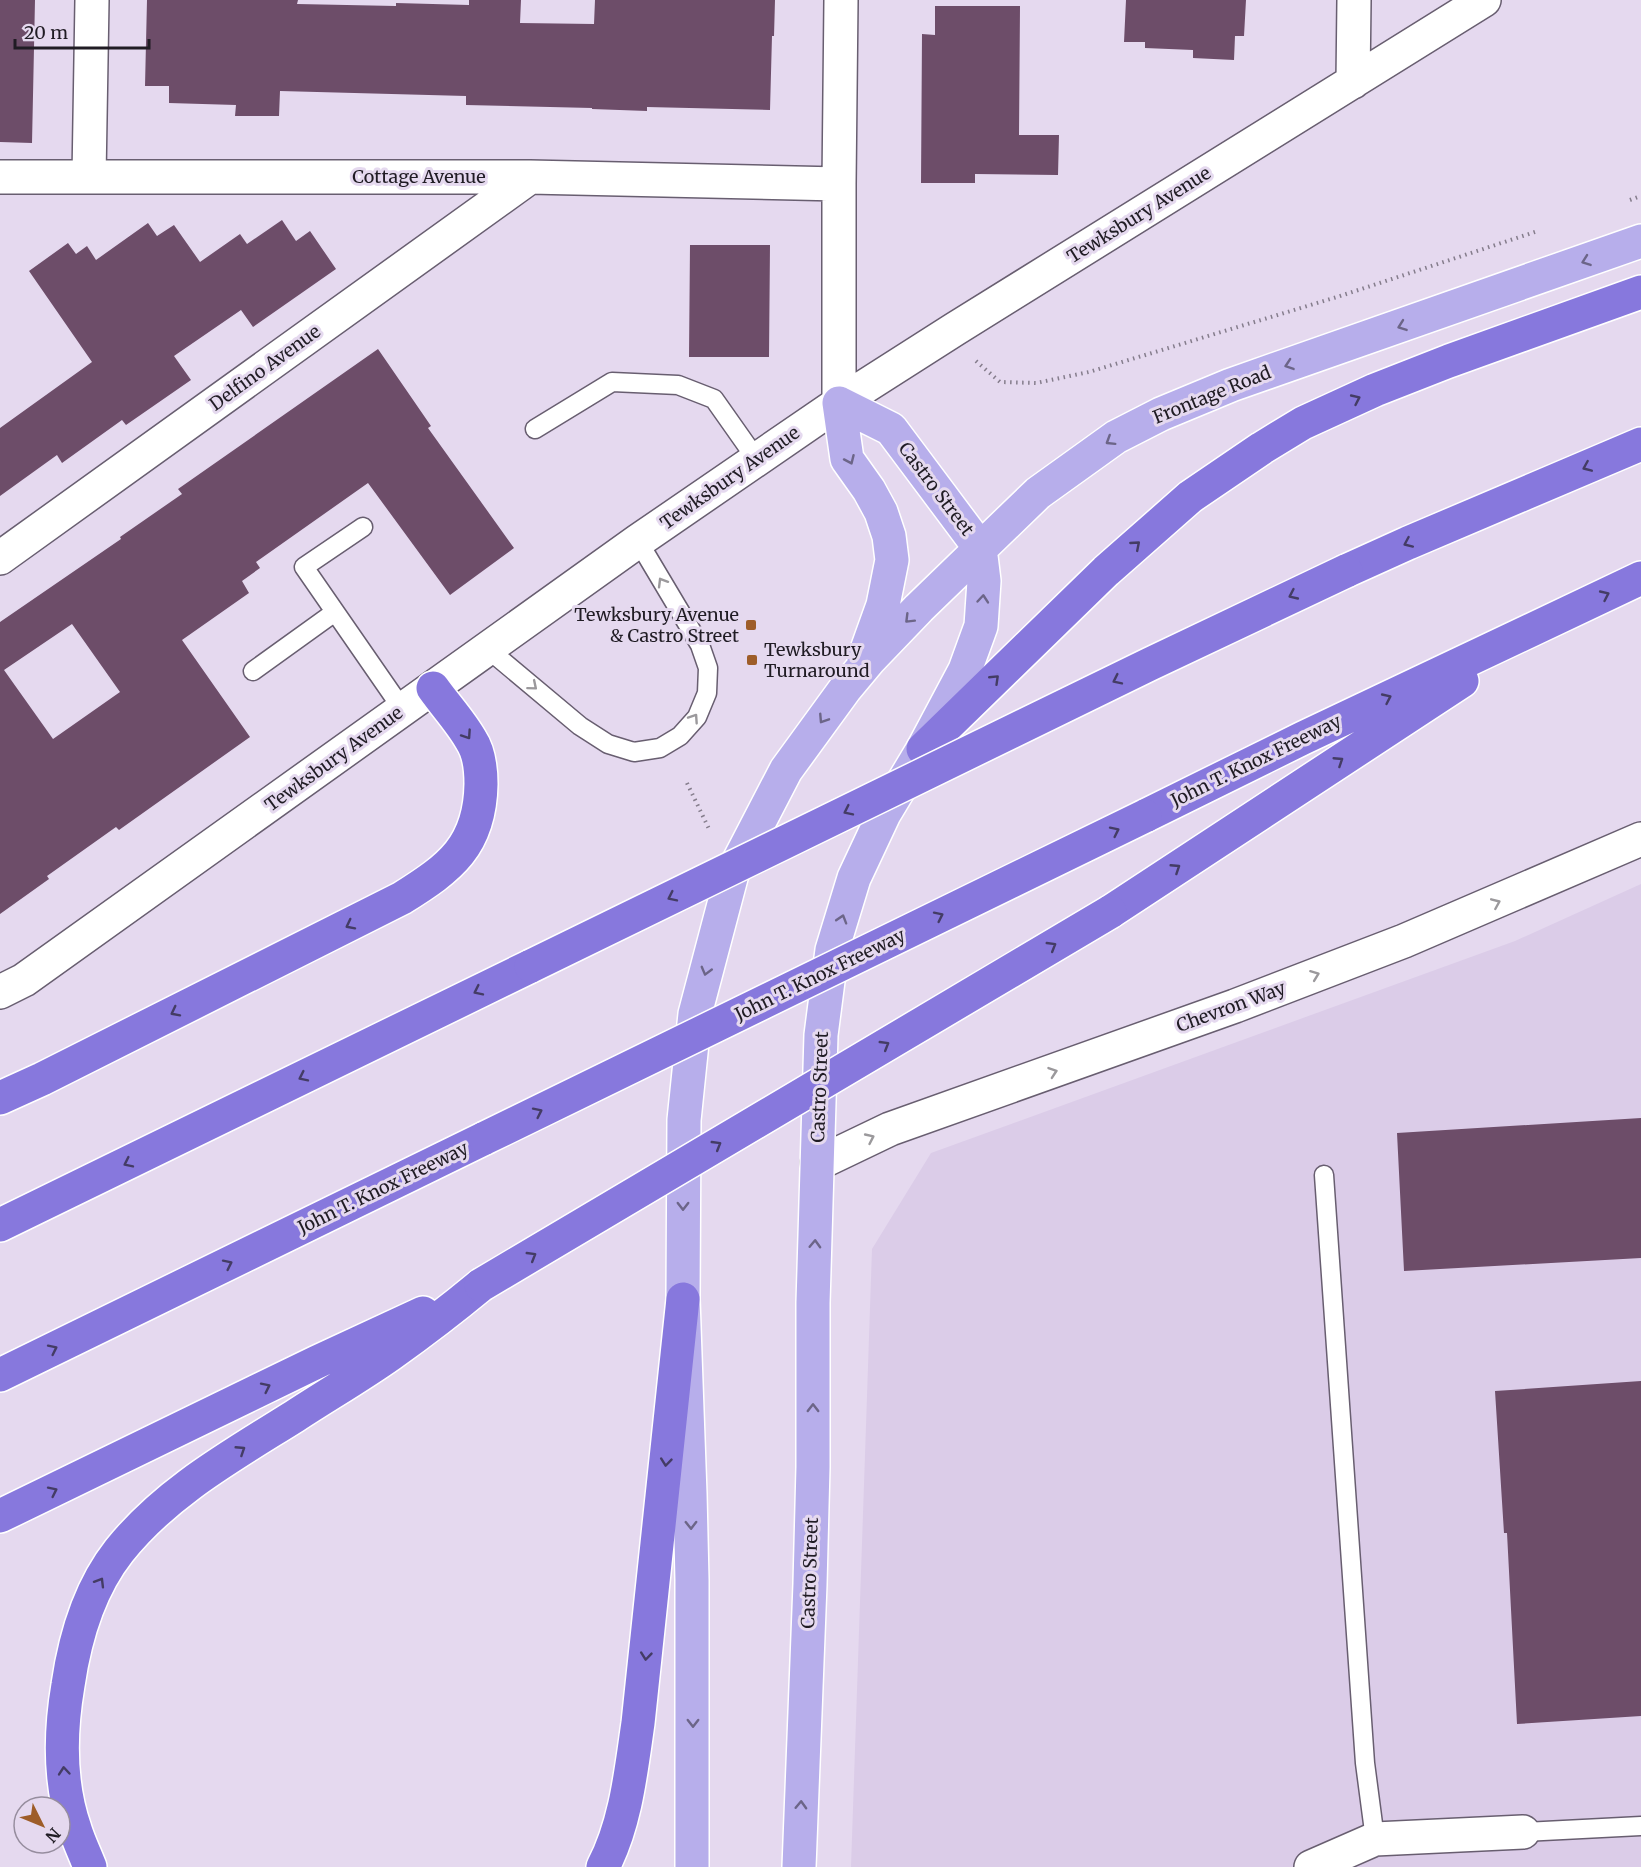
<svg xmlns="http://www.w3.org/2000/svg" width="1641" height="1867" viewBox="0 0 1641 1867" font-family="Merriweather,serif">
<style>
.built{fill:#dbcce8}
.building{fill:#6d4d69;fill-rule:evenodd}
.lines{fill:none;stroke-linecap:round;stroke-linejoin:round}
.lane-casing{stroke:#685e70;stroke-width:21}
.street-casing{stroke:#685e70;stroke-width:36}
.secondary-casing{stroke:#685e70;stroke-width:36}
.primary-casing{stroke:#fff;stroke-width:36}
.highway-casing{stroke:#fff;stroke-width:36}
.path{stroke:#857d8c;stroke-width:4;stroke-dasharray:1.5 4.5;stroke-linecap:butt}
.lane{stroke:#fff;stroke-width:18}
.street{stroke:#fff;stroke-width:33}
.secondary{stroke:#fff;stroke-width:33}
.primary{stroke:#b7aeeb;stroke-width:33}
.highway{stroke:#8778dd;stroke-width:33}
.highway-bridge-casing{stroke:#fff;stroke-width:36;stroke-linecap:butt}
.highway-bridge{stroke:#8778dd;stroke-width:33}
.oneway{stroke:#6c6588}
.oneway2{stroke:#443c65}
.oneway3{stroke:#9b999c}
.poi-dot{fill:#9e5d29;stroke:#e5d9ef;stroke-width:2}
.labels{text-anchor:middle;stroke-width:6;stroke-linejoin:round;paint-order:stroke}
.street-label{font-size:18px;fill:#201c24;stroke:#e5d9ef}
.poi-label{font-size:18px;fill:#201c24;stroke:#e5d9ef;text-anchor:end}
</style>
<rect width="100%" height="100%" fill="#e5d9ef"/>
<path class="built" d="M 1641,884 L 1641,1867 L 851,1867 L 872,1249 L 931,1153 L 1515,941 Z"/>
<path class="building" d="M 0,0 L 35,0 L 32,143 L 0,142 Z
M 147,0 L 298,0 L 297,4 L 396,6 L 396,3 L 469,5 L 469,0 L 521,0 L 520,23 L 594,24 L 595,0 L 775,0 L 774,36 L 772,36 L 770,110 L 647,107 L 647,111 L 592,109 L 592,108 L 466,105 L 466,96 L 280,91 L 279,116 L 235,116 L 236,105 L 169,103 L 169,86 L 145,86 Z
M 1126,0 L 1246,0 L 1244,36 L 1235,36 L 1234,60 L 1193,58 L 1193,50 L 1145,48 L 1145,42 L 1124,42 Z
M 935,6 L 1020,6 L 1019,135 L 1059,135 L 1058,175 L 975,174 L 975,183 L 921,183 L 922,34 L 935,35 Z
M 282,220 L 296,241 L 310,231 L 336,269 L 253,327 L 241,310 L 174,356 L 191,380 L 126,425 L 122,420 L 62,463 L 57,455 L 0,496 L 0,428 L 92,362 L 29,271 L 68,243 L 76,254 L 87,246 L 96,260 L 148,223 L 157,236 L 174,225 L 200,262 L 240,234 L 247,244 Z
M 690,245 L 770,245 L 769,357 L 689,357 Z
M 378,349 L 431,426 L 428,428 L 514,548 L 450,595 L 368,483 L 256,562 L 260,568 L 242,581 L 249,593 L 182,640 L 250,737 L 119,830 L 116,827 L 47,876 L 49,879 L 0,914 L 0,622 L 121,539 L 120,537 L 182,494 L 178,489 ZM 72,624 L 120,692 L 53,739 L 4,670 Z
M 1641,1118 L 1641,1258 L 1404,1271 L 1397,1133 Z
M 1641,1381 L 1641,1716 L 1517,1724 L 1507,1533 L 1504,1533 L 1495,1391 Z"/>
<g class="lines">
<g class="lane-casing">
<path id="lane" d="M 535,429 L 612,382 L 678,385 L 714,399 L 757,460
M 363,527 L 304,567 L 403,710
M 488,649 L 580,726 L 608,744 L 634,752 L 660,748 L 680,736 L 697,717 L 707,693 L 708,668 L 700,645 L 638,541
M 253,671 L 335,612
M 1324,1175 L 1365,1763 L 1375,1839
M 1523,1832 L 1641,1826"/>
</g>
<g class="street-casing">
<path id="street" d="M 1353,82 L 1354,0
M 0,177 L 530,177 L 839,184
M 89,177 L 92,0
M 839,403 L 955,329 L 1484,0
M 839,403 L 839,184 L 841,0
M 0,558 L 530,177
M 1311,1867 L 1375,1839 L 1523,1832"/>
</g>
<g class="secondary-casing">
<path id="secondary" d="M 0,992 L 24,980 L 638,541 L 839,403
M 817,1164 L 890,1129 L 1235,1006 L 1404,941 L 1641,839"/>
</g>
<g class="primary-casing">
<path id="primary" d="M 839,403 L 847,459 L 869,490 L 881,512 L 889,536 L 892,560 L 883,605 L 864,658
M 692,1867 L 692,1580 L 690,1494 L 683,1299 L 684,1120 L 695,1014 L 732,874 L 786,770 L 845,689 L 870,659 L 919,608 L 1038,493 L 1116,437 L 1161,414 L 1231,385 L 1641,241
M 799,1867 L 810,1584 L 813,1467 L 813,1303 L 821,1035 L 832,950 L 854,878 L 884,814 L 923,749 L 965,670 L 981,626 L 984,581 L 980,548 L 891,429 L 839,403"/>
</g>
<g class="highway-casing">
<path id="highway" d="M 1346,571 L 1408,543 L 1641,444
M 923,749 L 1106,571 L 1190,497 L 1262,448 L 1303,423 L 1375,390 L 1449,361 L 1641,292
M 1145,816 L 1303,738 L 1641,578
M 1110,912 L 1462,681
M 0,1098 L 42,1079 L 402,898 C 450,868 480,846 481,784 C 481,770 479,752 471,740 C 461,722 445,705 433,688
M 0,1225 L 531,966
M 0,1375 L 485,1138
M 0,1516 L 317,1362 L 423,1313
M 90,1867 C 85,1854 79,1842 75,1829 C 59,1783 60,1732 68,1685 C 75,1637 89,1589 119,1551 C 166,1492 233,1455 295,1416 C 327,1395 360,1376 391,1354 C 422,1332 452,1309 481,1285
M 603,1867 C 626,1823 631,1771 638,1723 L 683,1299"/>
</g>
<path class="path" d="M 1630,200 L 1641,196
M 976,361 L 1000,382 L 1036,383 L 1089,372 L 1337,297 L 1538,231
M 687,783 L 710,831"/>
<use href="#lane" class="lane"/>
<use href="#street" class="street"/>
<use href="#secondary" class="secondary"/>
<use href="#primary" class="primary"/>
<use href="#highway" class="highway"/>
<g class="highway-bridge-casing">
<path id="highway-bridge" d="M 531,966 L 1150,664 L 1346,571
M 485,1138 L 1145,816
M 481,1285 L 1110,912"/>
</g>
<use href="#highway-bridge" class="highway-bridge"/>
</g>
<defs><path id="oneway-chevron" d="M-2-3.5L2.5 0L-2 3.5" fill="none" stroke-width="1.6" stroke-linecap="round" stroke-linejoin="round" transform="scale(1.5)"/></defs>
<g class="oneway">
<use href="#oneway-chevron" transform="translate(1586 261) rotate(160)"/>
<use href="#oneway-chevron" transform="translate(1402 326) rotate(160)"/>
<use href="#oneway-chevron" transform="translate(1289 365) rotate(161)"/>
<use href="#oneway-chevron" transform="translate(1110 441) rotate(148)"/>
<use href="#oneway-chevron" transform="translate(850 460) rotate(66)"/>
<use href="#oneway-chevron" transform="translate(983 599) rotate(-85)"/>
<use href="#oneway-chevron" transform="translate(909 619) rotate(135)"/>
<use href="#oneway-chevron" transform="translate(823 719) rotate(123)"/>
<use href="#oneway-chevron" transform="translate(842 919) rotate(-73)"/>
<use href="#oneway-chevron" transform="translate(706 971) rotate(105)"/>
<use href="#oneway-chevron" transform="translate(683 1206) rotate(90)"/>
<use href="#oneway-chevron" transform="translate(815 1244) rotate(-88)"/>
<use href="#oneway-chevron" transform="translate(813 1408) rotate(-90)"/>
<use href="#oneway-chevron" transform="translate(691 1525) rotate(89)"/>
<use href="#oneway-chevron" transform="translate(693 1723) rotate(90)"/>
<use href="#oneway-chevron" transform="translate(801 1805) rotate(-88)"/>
</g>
<g class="oneway2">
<use href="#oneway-chevron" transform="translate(1356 399) rotate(-25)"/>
<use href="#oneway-chevron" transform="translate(1587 467) rotate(157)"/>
<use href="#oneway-chevron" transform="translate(1408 543) rotate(156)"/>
<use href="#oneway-chevron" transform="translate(1136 545) rotate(-41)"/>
<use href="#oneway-chevron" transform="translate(1293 595) rotate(155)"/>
<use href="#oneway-chevron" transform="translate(1605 595) rotate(-25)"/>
<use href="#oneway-chevron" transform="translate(995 679) rotate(-44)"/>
<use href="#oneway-chevron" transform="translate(1117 680) rotate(154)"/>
<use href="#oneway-chevron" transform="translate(1387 698) rotate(-25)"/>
<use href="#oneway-chevron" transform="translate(467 735) rotate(56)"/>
<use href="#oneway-chevron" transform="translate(1339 761) rotate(-33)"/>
<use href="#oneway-chevron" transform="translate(848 811) rotate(154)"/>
<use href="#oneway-chevron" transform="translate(1115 831) rotate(-26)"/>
<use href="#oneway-chevron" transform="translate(1176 868) rotate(-33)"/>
<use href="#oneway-chevron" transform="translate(672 897) rotate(154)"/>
<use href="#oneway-chevron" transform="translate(939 916) rotate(-26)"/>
<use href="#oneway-chevron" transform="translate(350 925) rotate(153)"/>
<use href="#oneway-chevron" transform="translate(1052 946) rotate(-31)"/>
<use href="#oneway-chevron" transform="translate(478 991) rotate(154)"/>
<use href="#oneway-chevron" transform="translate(175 1012) rotate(153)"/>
<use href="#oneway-chevron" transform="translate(885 1045) rotate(-31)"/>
<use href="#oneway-chevron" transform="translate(303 1077) rotate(154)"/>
<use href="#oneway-chevron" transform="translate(538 1112) rotate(-26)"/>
<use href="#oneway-chevron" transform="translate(717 1145) rotate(-31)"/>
<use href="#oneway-chevron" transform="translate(128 1163) rotate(154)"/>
<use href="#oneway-chevron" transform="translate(532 1256) rotate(-31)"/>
<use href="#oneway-chevron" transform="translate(228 1264) rotate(-26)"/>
<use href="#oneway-chevron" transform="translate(53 1349) rotate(-26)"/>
<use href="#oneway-chevron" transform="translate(266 1387) rotate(-26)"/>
<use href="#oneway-chevron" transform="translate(241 1450) rotate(-33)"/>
<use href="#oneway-chevron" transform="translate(666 1462) rotate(96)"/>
<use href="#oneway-chevron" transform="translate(53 1491) rotate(-26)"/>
<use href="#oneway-chevron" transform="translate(100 1582) rotate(-59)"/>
<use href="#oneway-chevron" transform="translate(646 1656) rotate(96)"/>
<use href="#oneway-chevron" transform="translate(64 1771) rotate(-95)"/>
</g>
<g class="oneway3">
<use href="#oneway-chevron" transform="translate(662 582) rotate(-121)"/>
<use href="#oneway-chevron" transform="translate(533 686) rotate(40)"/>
<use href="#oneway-chevron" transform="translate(694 718) rotate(-56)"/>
<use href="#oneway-chevron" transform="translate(1496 903) rotate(-23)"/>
<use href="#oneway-chevron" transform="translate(1315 975) rotate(-21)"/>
<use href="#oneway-chevron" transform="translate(1053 1072) rotate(-19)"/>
<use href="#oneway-chevron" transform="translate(870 1138) rotate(-25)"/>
</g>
<g class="poi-dot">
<rect x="745" y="619" width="12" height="12" rx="3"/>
<rect x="746" y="654" width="12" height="12" rx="3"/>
</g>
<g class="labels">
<g class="street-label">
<text x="419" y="183">Cottage Avenue</text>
<text transform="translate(1139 215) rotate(-32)" y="6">Tewksbury Avenue</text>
<text transform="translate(265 368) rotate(-36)" y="6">Delfino Avenue</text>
<text transform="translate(1212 395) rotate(-22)" y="6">Frontage Road</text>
<text transform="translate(730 478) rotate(-35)" y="6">Tewksbury Avenue</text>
<text transform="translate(936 489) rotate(53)" y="6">Castro Street</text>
<text transform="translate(334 759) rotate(-36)" y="6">Tewksbury Avenue</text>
<text transform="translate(1256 761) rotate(-26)" y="6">John T. Knox Freeway</text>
<text transform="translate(820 975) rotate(-26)" y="6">John T. Knox Freeway</text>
<text transform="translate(1231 1007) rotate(-20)" y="6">Chevron Way</text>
<text transform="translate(820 1087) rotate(-88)" y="6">Castro Street</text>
<text transform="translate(383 1188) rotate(-26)" y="6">John T. Knox Freeway</text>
<text transform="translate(810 1573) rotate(-88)" y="6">Castro Street</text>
</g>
<g class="poi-label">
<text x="739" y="621">Tewksbury Avenue<tspan x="739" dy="21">&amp; Castro Street</tspan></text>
<text x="764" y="656" text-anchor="start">Tewksbury<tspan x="764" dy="21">Turnaround</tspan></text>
</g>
</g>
<g transform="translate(42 1825) rotate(133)"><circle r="28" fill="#e5d9ef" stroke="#968d9e" stroke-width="1.5"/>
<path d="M0-4.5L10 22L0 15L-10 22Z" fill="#9e5d29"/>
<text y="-9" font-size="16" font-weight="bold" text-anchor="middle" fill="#201c24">N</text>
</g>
<path d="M15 39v9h134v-9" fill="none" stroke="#201c24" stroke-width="3"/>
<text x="24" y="39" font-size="18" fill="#201c24" stroke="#e5d9ef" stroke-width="4.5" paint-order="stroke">20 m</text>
</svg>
